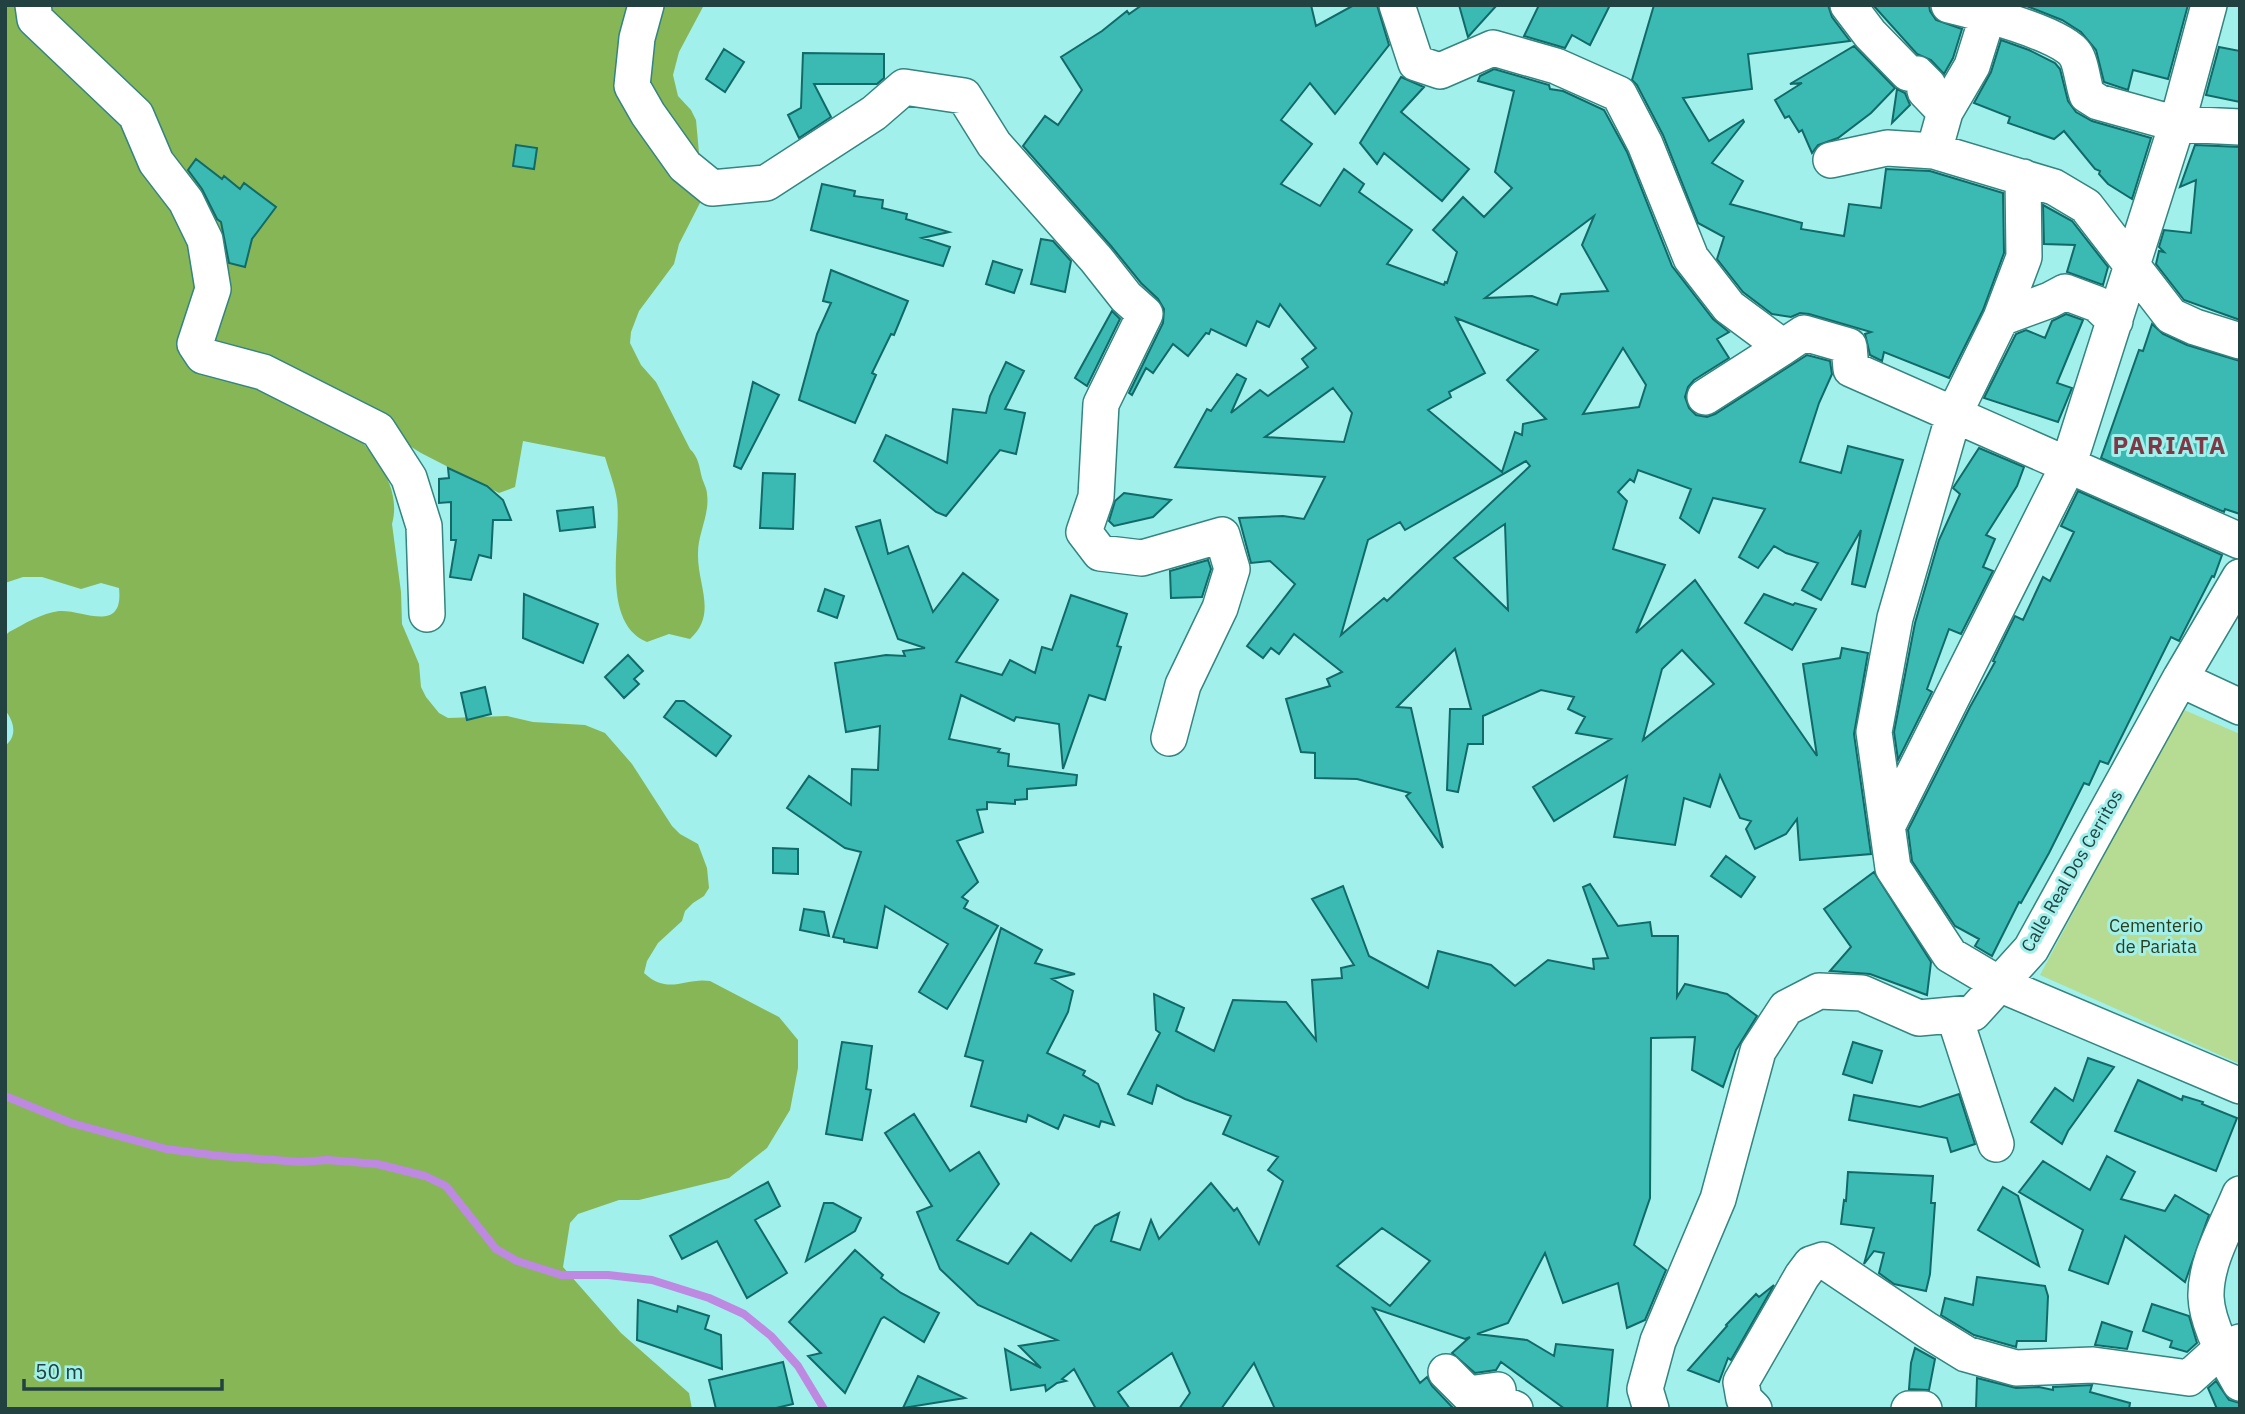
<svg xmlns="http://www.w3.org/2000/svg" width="2245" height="1414" viewBox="0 0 2245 1414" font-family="'IBM Plex Sans',sans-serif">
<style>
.green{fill:#b6dc94}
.forest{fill:#87b656}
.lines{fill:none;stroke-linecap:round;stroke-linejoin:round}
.stream{stroke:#be89e1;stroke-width:8}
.building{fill:#3bbab4;stroke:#116a67;stroke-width:2;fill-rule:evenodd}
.minor-casing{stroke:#348480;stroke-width:38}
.minor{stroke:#fff;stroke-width:35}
.labels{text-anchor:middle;stroke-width:6;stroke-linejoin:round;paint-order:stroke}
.street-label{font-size:18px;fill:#214240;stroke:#a1f0eb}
.park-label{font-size:18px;fill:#2b3e17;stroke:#a1f0eb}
.district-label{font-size:24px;font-weight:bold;letter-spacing:2px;fill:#7f3845;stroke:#a1f0eb}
</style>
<rect width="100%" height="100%" fill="#a1f0eb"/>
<path class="green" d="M 2182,709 L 2240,734 L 2240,1064 L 2040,975 Z"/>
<path class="forest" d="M 5,5 L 704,5 L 679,52 L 673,75 L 678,96 L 691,110 L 696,120 L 699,153 L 702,163 L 703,197 L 679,244 L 674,264 L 639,311 L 631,332 L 630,343 L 641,365 L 656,382 L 690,449 C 699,458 699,466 702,478 C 704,484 707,489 707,494 C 710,514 698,533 698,553 C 697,585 718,614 690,639 L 669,634 L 647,642 C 599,622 622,539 617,500 C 615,486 609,471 605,457 L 523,441 L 515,487 L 499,493 L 421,453 L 346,406 L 345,423 C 370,450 403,484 392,524 L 401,592 L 402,624 L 419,664 L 421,687 L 426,697 L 439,713 L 448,718 L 507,716 L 533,722 L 585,725 L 605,733 L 632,764 L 672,826 L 680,834 L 698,844 L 707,868 L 709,888 L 704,896 L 693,903 L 685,911 L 682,921 L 658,943 L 647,961 L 644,973 C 669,996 685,977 710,981 L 779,1017 L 798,1040 L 798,1068 L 790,1110 L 767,1148 L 729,1178 L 639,1200 L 619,1200 L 578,1214 L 570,1223 L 563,1267 L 621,1333 L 689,1393 L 692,1409 L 5,1409 L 5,746 C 18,736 14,721 5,710 L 5,636 L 9,632 C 24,624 42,613 59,611 C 82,609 124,635 119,588 L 101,583 L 81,589 L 42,577 L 23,577 L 5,583 Z"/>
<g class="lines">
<path class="stream" d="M 5,1096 L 71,1123 L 166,1149 L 220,1156 L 301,1162 L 327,1160 L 377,1164 L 425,1176 L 446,1186 L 496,1249 L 517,1261 L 561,1275 L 608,1275 L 652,1280 L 709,1298 L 744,1314 L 771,1336 L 798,1366 L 824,1409"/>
</g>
<path class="building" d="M 1142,5 L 1311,5 L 1316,26 L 1354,5 L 1377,5 L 1389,45 L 1335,114 L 1310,83 L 1281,120 L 1312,144 L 1281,184 L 1320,206 L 1344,169 L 1364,184 L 1359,192 L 1412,230 L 1387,264 L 1444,285 L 1445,282 L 1447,283 L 1457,252 L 1433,230 L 1463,197 L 1484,217 L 1512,188 L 1495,172 L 1514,91 L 1478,81 L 1480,76 L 1494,69 L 1549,85 L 1550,89 L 1563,91 L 1604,110 L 1627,152 L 1672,266 L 1713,319 L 1729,332 L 1717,339 L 1729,358 L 1694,380 L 1688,387 L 1685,397 L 1689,408 L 1696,415 L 1707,417 L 1715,414 L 1807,355 L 1830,361 L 1832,374 L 1819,403 L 1800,462 L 1841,473 L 1848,446 L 1903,460 L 1865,587 L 1852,584 L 1861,530 L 1821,600 L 1802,590 L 1818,563 L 1786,553 L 1774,546 L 1758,568 L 1739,557 L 1765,509 L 1713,498 L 1699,533 L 1680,518 L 1691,489 L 1638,470 L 1634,482 L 1630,479 L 1618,492 L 1627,501 L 1613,549 L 1665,565 L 1636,633 L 1695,580 L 1817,756 L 1803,664 L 1840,658 L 1842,648 L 1868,653 L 1854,734 L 1871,854 L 1800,860 L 1797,819 L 1786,834 L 1755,849 L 1746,829 L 1751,821 L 1740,818 L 1720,775 L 1710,807 L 1684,798 L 1675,845 L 1614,837 L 1627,776 L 1554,821 L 1533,787 L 1611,739 L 1576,733 L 1585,717 L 1568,709 L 1574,697 L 1541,690 L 1483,716 L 1483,744 L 1468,744 L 1458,792 L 1447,790 L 1450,709 L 1471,709 L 1455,649 L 1397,707 L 1411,708 L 1443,848 L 1406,796 L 1410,793 L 1357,779 L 1315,778 L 1315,753 L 1301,752 L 1286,699 L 1330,686 L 1327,679 L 1342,672 L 1294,634 L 1279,654 L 1271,648 L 1263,658 L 1247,646 L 1295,584 L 1270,561 L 1251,563 L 1239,518 L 1283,516 L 1304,519 L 1325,477 L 1175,467 L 1207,409 L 1211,411 L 1237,374 L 1246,379 L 1231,413 L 1260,390 L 1268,396 L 1308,367 L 1302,359 L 1316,348 L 1280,304 L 1269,327 L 1257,321 L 1246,346 L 1211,329 L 1209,334 L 1206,333 L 1188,356 L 1173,344 L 1153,373 L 1146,368 L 1132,395 L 1129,393 L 1163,323 L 1164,309 L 1158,299 L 1141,283 L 1111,246 L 1023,146 L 1045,116 L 1058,125 L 1082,90 L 1061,57 L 1102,31 L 1127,11 L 1129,14 ZM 1594,216 L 1582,245 L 1608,291 L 1561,294 L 1557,305 L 1532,296 L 1485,298 ZM 1456,318 L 1538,350 L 1507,380 L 1546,419 L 1523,424 L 1522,435 L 1515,432 L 1502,472 L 1428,410 L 1451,397 L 1449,392 L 1485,373 ZM 1623,348 L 1646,385 L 1639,407 L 1583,414 ZM 1333,388 L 1352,413 L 1344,442 L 1265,437 ZM 1526,461 L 1530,466 L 1387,601 L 1384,598 L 1341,635 L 1368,540 L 1400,522 L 1405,530 ZM 1505,524 L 1508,610 L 1454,558 ZM 1682,650 L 1714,684 L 1643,740 L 1662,669 Z
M 1459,5 L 1497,5 L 1468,37 Z
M 1539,5 L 1610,5 L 1590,45 L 1572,35 L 1565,48 L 1524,36 Z
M 1654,5 L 1828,5 L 1832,17 L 1850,41 L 1748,54 L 1752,89 L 1683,98 L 1709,141 L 1743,120 L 1744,122 L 1712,163 L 1743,181 L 1730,204 L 1802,223 L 1801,229 L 1844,236 L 1849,204 L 1881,208 L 1886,169 L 1930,171 L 2003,193 L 2004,253 L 1983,310 L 1949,378 L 1884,352 L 1882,361 L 1870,355 L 1865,334 L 1871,332 L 1809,314 L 1800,313 L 1791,317 L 1772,314 L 1743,292 L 1717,259 L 1724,237 L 1698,223 L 1663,135 L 1637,85 L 1632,80 Z
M 1873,5 L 1929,5 L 1930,11 L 1936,20 L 1962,29 L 1953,58 L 1944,74 L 1931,60 L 1917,54 Z
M 2024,5 L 2188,5 L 2168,79 L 2133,70 L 2128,90 L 2104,82 L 2096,50 L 2081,32 L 2062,20 Z
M 2001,40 L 2029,50 L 2055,63 L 2060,69 L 2068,101 L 2076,112 L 2092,121 L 2151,138 L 2132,199 L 2108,184 L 2099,174 L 2100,171 L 2095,169 L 2064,131 L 2054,139 L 2008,123 L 2010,117 L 1974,103 L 1991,72 Z
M 1854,46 L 1895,88 L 1871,113 L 1838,138 L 1818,145 L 1812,153 L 1802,130 L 1799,132 L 1789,116 L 1785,118 L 1775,100 L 1802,83 L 1790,84 Z
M 2219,47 L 2240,51 L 2240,102 L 2206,95 Z
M 724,49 L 744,62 L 725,92 L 706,79 Z
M 803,53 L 884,54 L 884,78 L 877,84 L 814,84 L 831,117 L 799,138 L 788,115 L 801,108 Z
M 1401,77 L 1424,87 L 1401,112 L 1469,169 L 1442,201 L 1384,153 L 1377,164 L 1360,143 Z
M 1897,89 L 1905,93 L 1910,105 L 1892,123 Z
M 516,145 L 537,148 L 534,169 L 513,166 Z
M 2195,145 L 2240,147 L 2240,320 L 2184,300 L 2156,264 L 2159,251 L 2164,252 L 2159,247 L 2164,230 L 2191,233 L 2196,180 L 2180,187 Z
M 196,159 L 222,179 L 224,176 L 240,189 L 244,183 L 276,207 L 252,239 L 245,267 L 229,263 L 221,222 L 217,219 L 202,189 L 188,170 Z
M 822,184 L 855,191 L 854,196 L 883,200 L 882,208 L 907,214 L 906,219 L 949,232 L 922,238 L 950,247 L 943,266 L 811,230 Z
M 2043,205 L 2072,221 L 2108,267 L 2103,285 L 2067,272 L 2075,245 L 2044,244 Z
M 1041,239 L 1053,241 L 1071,261 L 1065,292 L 1031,284 Z
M 993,261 L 1022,270 L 1014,293 L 986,284 Z
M 831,270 L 908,301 L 894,335 L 891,334 L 872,373 L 876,375 L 855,423 L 799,400 L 817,334 L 831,303 L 823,301 Z
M 1112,311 L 1120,319 L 1087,386 L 1075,378 Z
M 2066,314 L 2083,320 L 2057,383 L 2072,388 L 2058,422 L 1984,398 L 2016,334 L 2026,330 L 2045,338 L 2052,321 Z
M 2152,324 L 2163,334 L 2187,345 L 2240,361 L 2240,514 L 2225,509 L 2224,512 L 2101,458 L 2139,350 L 2143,351 Z
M 1006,362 L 1024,371 L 1005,409 L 1025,413 L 1016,454 L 1000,450 L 946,516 L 936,512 L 874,461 L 886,435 L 947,463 L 953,409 L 986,413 L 990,396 Z
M 753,382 L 779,395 L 741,469 L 734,466 Z
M 1979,448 L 2024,467 L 2017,486 L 1986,535 L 1995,539 L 1983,567 L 1993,571 L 1961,634 L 1949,629 L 1927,689 L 1932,692 L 1898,760 L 1894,732 L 1915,623 L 1939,540 L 1960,494 L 1953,488 Z
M 448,468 L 487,486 L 503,500 L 511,520 L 493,520 L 491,558 L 479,555 L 471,580 L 450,577 L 456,540 L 451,540 L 451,502 L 439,503 L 439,479 L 449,478 Z
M 763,473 L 795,474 L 793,529 L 760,528 Z
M 2078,491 L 2222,555 L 2214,577 L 2212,576 L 2179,641 L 2171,637 L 2108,764 L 2100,761 L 2089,785 L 2084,783 L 2049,853 L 2021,903 L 2019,902 L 1992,956 L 1975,946 L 1979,939 L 1955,926 L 1912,861 L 1908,830 L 1970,707 L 1995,662 L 1993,661 L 2015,616 L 2023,620 L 2043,577 L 2050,581 L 2074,532 L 2061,526 Z
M 1124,493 L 1171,500 L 1153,517 L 1114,526 L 1109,521 L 1115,501 Z
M 593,507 L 595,527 L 560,531 L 557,511 Z
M 880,520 L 888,554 L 908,546 L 933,612 L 963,573 L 998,600 L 956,662 L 1002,675 L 1010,660 L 1035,673 L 1042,647 L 1052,650 L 1071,595 L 1127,614 L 1117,646 L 1121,647 L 1105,700 L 1089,695 L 1063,769 L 1059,724 L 1016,717 L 1014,721 L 961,695 L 949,739 L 1000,749 L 998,752 L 1009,754 L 1008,766 L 1077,775 L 1076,785 L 1027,789 L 1027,799 L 1015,800 L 1015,804 L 987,802 L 987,809 L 977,810 L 983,832 L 957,841 L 978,882 L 962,897 L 968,901 L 964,908 L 998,926 L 947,1009 L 919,992 L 948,944 L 885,906 L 877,948 L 844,942 L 844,939 L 833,937 L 861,852 L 845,848 L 787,808 L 809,776 L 851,805 L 852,769 L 878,770 L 880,726 L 846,732 L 835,663 L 886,655 L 905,656 L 903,651 L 925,648 L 898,639 L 856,527 Z
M 1208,560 L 1211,569 L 1202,597 L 1171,598 L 1170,571 Z
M 825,589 L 844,596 L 837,618 L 818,611 Z
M 524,594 L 598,624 L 583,663 L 523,638 Z
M 1764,594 L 1793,605 L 1795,603 L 1816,609 L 1792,650 L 1745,623 Z
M 628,655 L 643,671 L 634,679 L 639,684 L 624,698 L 605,677 Z
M 485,687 L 491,714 L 467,720 L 461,693 Z
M 676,701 L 684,701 L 731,736 L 716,756 L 664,717 Z
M 773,848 L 798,849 L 798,874 L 773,873 Z
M 1726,856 L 1755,877 L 1741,897 L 1711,876 Z
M 1874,872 L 1931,962 L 1927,995 L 1870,974 L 1830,971 L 1851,947 L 1824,909 Z
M 1590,884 L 1618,926 L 1650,922 L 1652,936 L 1678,936 L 1677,997 L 1685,984 L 1727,994 L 1757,1016 L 1736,1050 L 1723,1087 L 1692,1070 L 1695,1037 L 1651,1038 L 1650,1198 L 1634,1245 L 1666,1270 L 1645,1320 L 1627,1328 L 1618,1283 L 1563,1303 L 1545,1253 L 1508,1323 L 1477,1334 L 1527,1340 L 1554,1356 L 1556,1344 L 1613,1350 L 1607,1409 L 1565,1409 L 1501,1362 L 1496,1370 L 1475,1373 L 1452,1353 L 1470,1337 L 1465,1339 L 1373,1308 L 1420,1383 L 1427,1377 L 1432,1386 L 1454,1409 L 1275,1409 L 1254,1363 L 1221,1409 L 1179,1409 L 1190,1393 L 1172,1353 L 1118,1392 L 1130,1409 L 1096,1409 L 1074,1369 L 1062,1379 L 1066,1381 L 1057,1383 L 1046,1391 L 1045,1385 L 1011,1390 L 1005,1349 L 1041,1368 L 1019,1346 L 1057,1340 L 978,1305 L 940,1269 L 917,1212 L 932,1206 L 885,1133 L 914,1114 L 950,1171 L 979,1152 L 999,1184 L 957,1240 L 1008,1264 L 1031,1233 L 1071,1261 L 1095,1226 L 1119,1213 L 1111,1241 L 1140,1250 L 1151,1220 L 1159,1239 L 1211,1183 L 1234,1211 L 1237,1208 L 1259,1244 L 1283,1181 L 1268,1170 L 1278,1157 L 1223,1134 L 1231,1116 L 1185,1099 L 1157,1085 L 1152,1104 L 1128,1094 L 1160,1033 L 1156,1030 L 1154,994 L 1184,1008 L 1176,1031 L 1214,1051 L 1233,1000 L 1286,1002 L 1316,1040 L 1312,980 L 1342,978 L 1341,968 L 1354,965 L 1312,899 L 1343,886 L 1369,956 L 1428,988 L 1438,951 L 1491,965 L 1515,986 L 1548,960 L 1594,969 L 1593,959 L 1608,958 L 1583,887 ZM 1382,1228 L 1430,1261 L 1390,1306 L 1337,1266 Z
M 804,909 L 824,912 L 829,936 L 800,930 Z
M 1001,928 L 1042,950 L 1035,963 L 1075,974 L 1052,979 L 1073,991 L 1068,1012 L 1047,1053 L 1085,1071 L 1083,1075 L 1098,1084 L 1114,1125 L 1101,1121 L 1099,1127 L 1064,1115 L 1058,1129 L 1028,1115 L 1026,1122 L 971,1106 L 983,1061 L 965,1056 Z
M 842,1042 L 872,1046 L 866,1089 L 871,1090 L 862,1140 L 826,1134 Z
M 1853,1042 L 1882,1051 L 1872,1083 L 1843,1074 Z
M 2088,1058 L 2114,1067 L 2068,1131 L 2062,1144 L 2031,1122 L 2055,1088 L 2073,1101 Z
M 2138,1080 L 2182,1100 L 2183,1096 L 2203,1102 L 2202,1104 L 2237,1118 L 2216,1171 L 2115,1131 Z
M 1959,1094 L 1975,1144 L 1951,1152 L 1947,1138 L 1849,1120 L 1854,1095 L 1920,1107 Z
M 2107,1156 L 2135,1172 L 2121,1199 L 2165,1211 L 2175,1195 L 2209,1215 L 2185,1282 L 2125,1236 L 2108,1284 L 2069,1270 L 2083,1230 L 2019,1192 L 2043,1161 L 2090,1190 Z
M 1848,1172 L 1933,1176 L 1931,1203 L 1935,1203 L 1930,1274 L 1926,1291 L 1894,1284 L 1879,1273 L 1884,1253 L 1874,1251 L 1864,1264 L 1874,1228 L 1841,1224 L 1844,1200 L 1846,1201 Z
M 768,1182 L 780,1206 L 755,1220 L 787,1273 L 747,1298 L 717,1241 L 682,1259 L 670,1236 Z
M 2003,1187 L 2018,1196 L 2039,1266 L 1978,1230 Z
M 824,1203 L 833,1203 L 861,1218 L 855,1231 L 806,1261 Z
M 855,1250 L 883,1275 L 881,1278 L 901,1293 L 939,1313 L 924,1342 L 884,1317 L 881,1319 L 845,1393 L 808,1356 L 821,1353 L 789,1322 Z
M 1977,1277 L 2045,1286 L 2048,1296 L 2046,1341 L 2017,1341 L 2016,1347 L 1974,1335 L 1941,1315 L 1945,1298 L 1973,1305 Z
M 1774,1285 L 1731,1360 L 1728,1358 L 1719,1382 L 1688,1370 L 1727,1326 L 1726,1325 L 1756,1294 L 1759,1297 Z
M 638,1300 L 677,1312 L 678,1306 L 709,1316 L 705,1329 L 721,1335 L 722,1369 L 637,1340 Z
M 2152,1304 L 2189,1316 L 2197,1343 L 2187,1352 L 2170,1347 L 2172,1341 L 2143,1331 Z
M 2102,1322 L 2132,1332 L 2127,1349 L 2095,1345 Z
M 1915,1348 L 1935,1359 L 1929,1390 L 1909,1389 L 1911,1363 Z
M 783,1362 L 793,1404 L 772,1409 L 716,1409 L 709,1380 Z
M 918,1376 L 965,1398 L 903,1408 Z
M 1977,1378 L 2016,1388 L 2039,1387 L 2053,1390 L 2053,1387 L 2092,1385 L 2090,1392 L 2130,1403 L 2129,1409 L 1976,1409 Z
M 2216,1381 L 2229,1400 L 2240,1403 L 2240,1409 L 2217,1409 L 2208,1388 Z"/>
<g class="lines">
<g class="minor-casing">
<path id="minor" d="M 33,5 L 35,19 L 136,115 L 156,162 L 186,201 L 205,240 L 213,289 L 195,344 L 203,356 L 263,372 L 378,430 L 409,478 L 424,526 L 427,614
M 646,5 L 637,38 L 632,86 L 648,114 L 685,166 L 712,188 L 766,183 L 874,113 L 904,87 L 964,96 L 994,144 L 1096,259 L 1126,297 L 1145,314 L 1101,404 L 1096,497 L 1084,532 L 1100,553 L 1142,558 L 1222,535 L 1232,569 L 1220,608 L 1183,685 L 1169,738
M 1397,5 L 1416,63 L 1440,71 L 1493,48 L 1556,66 L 1619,94 L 1645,144 L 1691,258 L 1729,307 L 1783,347 L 1804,333 L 1849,346 L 1851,369 L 2240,541
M 1848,5 L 1870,34 L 1908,73 L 1917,74 L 1928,85 L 1925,91 L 1945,112
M 1949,5 C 1974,11 2063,34 2075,54 C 2081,62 2083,84 2087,95 L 2098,102 L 2177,124 L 2240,127
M 1934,151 L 1945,112 L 1972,66 L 1991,5
M 1831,160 L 1887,148 L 1934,151 L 2054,187 L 2086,206 L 2171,316 L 2195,327 L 2240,341
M 2023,177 L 2024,257 L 2001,318 L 1954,414 L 1895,618 L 1874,732 L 1893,868 L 1950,955 L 1999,984 L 2240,1086
M 2001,318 L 2050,300 L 2065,292 L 2097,304 L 2115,321
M 1705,397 L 1783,347
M 2180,679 L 2240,707
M 1888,825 L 2068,466 L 2177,124 L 2209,5
M 1954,1015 L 1996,1144
M 2240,1194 C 2227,1226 2205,1262 2206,1297 C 2207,1323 2227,1361 2240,1383
M 1446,1372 L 1468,1394 L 1498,1390 L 1499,1402 L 1515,1409
M 1651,1409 L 1645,1389 L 1658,1341 L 1718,1199 L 1758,1051 L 1786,1008 L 1819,991 L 1862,993 L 1919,1018 L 1973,1013 L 2031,949 L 2180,679 L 2240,577
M 1754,1409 L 1744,1399 L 1741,1382 L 1802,1276 L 1811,1264 L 1823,1260 L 1927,1330 L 1966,1354 L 2016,1368 L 2093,1365 L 2189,1378 L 2221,1349 L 2240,1342
M 1909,1409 L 1924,1409"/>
</g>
<use href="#minor" class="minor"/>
</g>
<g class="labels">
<g class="street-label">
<text transform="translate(2072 871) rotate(-60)" y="6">Calle Real Dos Cerritos</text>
</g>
<g class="park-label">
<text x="2156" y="932">Cementerio<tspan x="2156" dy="21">de Pariata</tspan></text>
</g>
<g class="district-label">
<text x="2170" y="454">PARIATA</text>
</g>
</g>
<rect width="2245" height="1414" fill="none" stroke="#214240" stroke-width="14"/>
<path d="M24 1379v10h198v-10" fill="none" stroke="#214240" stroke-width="3.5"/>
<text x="35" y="1379" font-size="21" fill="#214240" stroke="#a1f0eb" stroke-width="5" paint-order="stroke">50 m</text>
</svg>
